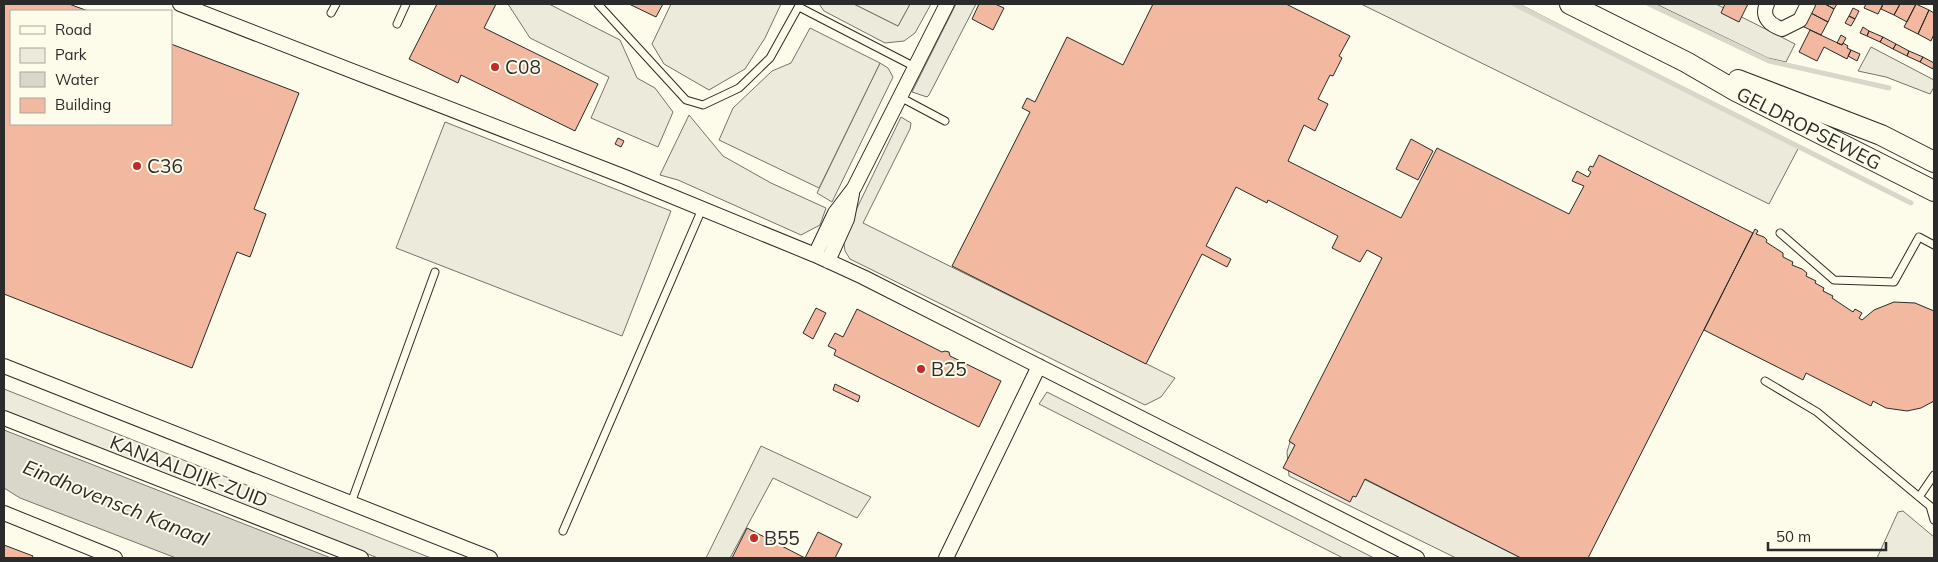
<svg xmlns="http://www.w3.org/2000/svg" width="1938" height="562" viewBox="0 0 1938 562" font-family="Mulish,sans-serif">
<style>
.green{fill:#ecebdb;stroke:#74746e}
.parking{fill:#eceadb;stroke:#74746e}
.water{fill:#d8d7c9;stroke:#74746e}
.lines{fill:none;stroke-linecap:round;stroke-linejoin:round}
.stream{stroke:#d8d7c9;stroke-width:5}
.building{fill:#f2b8a0;stroke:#2b2b2b}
.service-casing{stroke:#2b2b2b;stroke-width:9}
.minor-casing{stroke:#2b2b2b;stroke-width:16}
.secondary-casing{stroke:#2b2b2b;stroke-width:22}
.service{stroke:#fdfbea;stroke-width:7}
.minor{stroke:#fdfbea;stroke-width:14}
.secondary{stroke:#fdfbea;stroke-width:20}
.poi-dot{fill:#c62828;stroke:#fdfbea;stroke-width:2}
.labels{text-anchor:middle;stroke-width:4;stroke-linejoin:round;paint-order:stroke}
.poi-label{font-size:19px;fill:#2b2b2b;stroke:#fdfbea;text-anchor:start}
.street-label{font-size:19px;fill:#2b2b2b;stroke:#fdfbea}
.water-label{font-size:20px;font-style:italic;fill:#2b2b2b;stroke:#fdfbea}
</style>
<rect width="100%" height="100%" fill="#fdfbea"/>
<path class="green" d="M 819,4 L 854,4 L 898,26 L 910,4 L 931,4 L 915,33 L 904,41 L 885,43 L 824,11 Z
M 956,4 L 976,4 L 929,95 L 927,97 L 912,92 Z
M 1361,4 L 1519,4 L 1799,147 L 1769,204 Z
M 1656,4 L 1716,4 L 1795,44 L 1786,62 L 1768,58 Z
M 1871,47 L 1934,80 L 1934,87 L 1930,94 L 1886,77 L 1858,71 Z
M 880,63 L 888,68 L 893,77 L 832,202 L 817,193 Z
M 689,115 L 723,156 L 771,183 L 826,208 L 820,225 L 801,235 L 678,180 L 660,175 Z
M 901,117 L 911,123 L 910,129 L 863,223 L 1175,378 L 1161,397 L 1145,405 L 850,259 L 845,251 L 843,237 Z
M 4,389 L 431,558 L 378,558 L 4,412 Z
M 1047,392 L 1374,558 L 1343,558 L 1039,404 Z
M 1290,442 L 1521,558 L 1456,558 L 1289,476 L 1287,452 Z
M 761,446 L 871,497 L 857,518 L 773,478 L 730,558 L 706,558 Z
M 1903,511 L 1934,537 L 1934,558 L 1877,558 L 1898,512 Z"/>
<path class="parking" d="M 508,4 L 549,4 L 620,40 L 637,78 L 655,88 L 673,112 L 658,147 L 591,118 L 609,77 L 530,38 Z
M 671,4 L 781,4 L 765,38 L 745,69 L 709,90 L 664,64 L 652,44 Z
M 854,4 L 910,4 L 898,26 Z
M 810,28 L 880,63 L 819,188 L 719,140 L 733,108 L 772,71 L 791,63 Z
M 445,122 L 671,211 L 622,336 L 396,248 Z"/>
<path class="water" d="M 4,430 L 331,558 L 176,558 L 20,498 L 4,488 Z"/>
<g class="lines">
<path class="stream" d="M 1514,4 L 1911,203
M 1649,4 L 1769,61 L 1889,88"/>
</g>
<path class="building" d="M 4,4 L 69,4 L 88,11 L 11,11 L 11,124 L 171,124 L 171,44 L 299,93 L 254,209 L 266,214 L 250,257 L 237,252 L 192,368 L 4,294 Z
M 437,4 L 496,4 L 484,28 L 598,84 L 575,131 L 461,75 L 458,83 L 409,59 Z
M 629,4 L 663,4 L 656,17 Z
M 979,4 L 995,4 L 1004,8 L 993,30 L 972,19 Z
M 1153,4 L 1286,4 L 1350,36 L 1339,56 L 1342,58 L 1333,76 L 1330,75 L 1318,99 L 1328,104 L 1315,131 L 1304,125 L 1288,161 L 1401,218 L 1437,148 L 1569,214 L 1584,186 L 1572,181 L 1577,171 L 1588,177 L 1591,172 L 1588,170 L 1590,166 L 1593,167 L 1599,155 L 1753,233 L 1588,558 L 1521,558 L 1365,479 L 1356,497 L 1353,496 L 1350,502 L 1283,468 L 1295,445 L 1289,441 L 1382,258 L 1367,250 L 1360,262 L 1332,248 L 1338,236 L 1268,200 L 1267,203 L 1236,187 L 1206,246 L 1231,259 L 1227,267 L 1202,254 L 1146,364 L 952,266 L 1030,112 L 1022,108 L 1027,98 L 1035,102 L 1067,37 L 1123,65 Z
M 1725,4 L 1748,4 L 1739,22 L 1721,13 Z
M 1813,4 L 1825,4 L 1834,9 L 1828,22 L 1809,12 Z
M 1825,4 L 1837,4 L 1834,9 Z
M 1866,4 L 1883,4 L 1878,14 L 1864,8 Z
M 1883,4 L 1900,4 L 1894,15 L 1881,9 Z
M 1900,4 L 1916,4 L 1907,22 L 1894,15 Z
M 1916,4 L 1929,10 L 1918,34 L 1904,27 Z
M 1853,8 L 1859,11 L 1855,19 L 1849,16 Z
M 1929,10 L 1934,13 L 1934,34 L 1931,41 L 1918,34 Z
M 1809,12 L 1828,22 L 1821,35 L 1802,26 Z
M 1849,16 L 1855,19 L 1851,26 L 1845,23 Z
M 1863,27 L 1869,31 L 1867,36 L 1860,33 Z
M 1810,30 L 1842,45 L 1843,43 L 1848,46 L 1847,48 L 1851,50 L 1847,59 L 1824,47 L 1817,61 L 1799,52 Z
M 1869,31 L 1883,37 L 1880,42 L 1867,36 Z
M 1841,35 L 1846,38 L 1842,45 L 1837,43 Z
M 1883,37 L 1896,44 L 1893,49 L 1880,42 Z
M 1896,44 L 1909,51 L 1907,56 L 1893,49 Z
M 1851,50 L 1860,54 L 1857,61 L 1848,56 Z
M 1909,51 L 1923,57 L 1920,62 L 1907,56 Z
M 1923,57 L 1934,63 L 1933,69 L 1920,62 Z
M 618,138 L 624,141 L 621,147 L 615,144 Z
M 1411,139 L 1433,151 L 1418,180 L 1396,169 Z
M 1755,229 L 1758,231 L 1756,234 L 1764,237 L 1767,240 L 1766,242 L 1783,253 L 1783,257 L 1793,262 L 1792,265 L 1802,269 L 1807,273 L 1806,276 L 1816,281 L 1815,283 L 1824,288 L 1823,291 L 1833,296 L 1832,298 L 1853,312 L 1855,309 L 1862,313 L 1859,318 L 1862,320 L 1874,310 L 1894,302 L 1915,303 L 1934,311 L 1934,401 L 1921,408 L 1907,411 L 1886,408 L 1873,401 L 1871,406 L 1806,373 L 1803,380 L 1704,330 Z
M 816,308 L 826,313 L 813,339 L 803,333 Z
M 857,309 L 942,352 L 945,351 L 949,352 L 950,356 L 1001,381 L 979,427 L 834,355 L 836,350 L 828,346 L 835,333 L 843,337 Z
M 835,384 L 860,396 L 858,402 L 833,390 Z
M 747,528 L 805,558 L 818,532 L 842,544 L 835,558 L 732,558 Z
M 4,545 L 33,556 L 32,558 L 4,558 Z"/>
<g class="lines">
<g class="service-casing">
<path id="service" d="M 598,4 L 686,100 L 703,105 L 739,88 L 770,58 L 800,4
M 799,7 L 915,67
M 331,13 L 336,4
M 397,24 L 406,4
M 900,97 L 945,121
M 1780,233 L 1834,280 L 1894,282 L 1919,237 L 1934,245
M 1765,381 L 1817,412 L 1930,506 L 1934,520
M 1919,497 L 1934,475
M 351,503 L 435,272
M 563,531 L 702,209"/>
</g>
<g class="minor-casing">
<path id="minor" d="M 180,4 L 625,177 L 815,255 L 863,277 L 1417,558
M 1767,4 C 1761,17 1770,25 1782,29 L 1800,20 L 1808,4
M 815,255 L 835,213 L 854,188 L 947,4
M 828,261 L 847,219 L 852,194
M 4,366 L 490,558
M 4,418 L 361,558
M 4,513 L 115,558
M 946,558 L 1039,366"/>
</g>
<g class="secondary-casing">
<path id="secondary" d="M 1570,4 L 1686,62 L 1736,91 L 1934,191
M 1738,80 L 1881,135 L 1934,162"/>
</g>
<use href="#service" class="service"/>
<use href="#minor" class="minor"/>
<use href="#secondary" class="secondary"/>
</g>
<g class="poi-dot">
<circle cx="495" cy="67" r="5"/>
<circle cx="137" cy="166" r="5"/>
<circle cx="921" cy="369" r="5"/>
<circle cx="754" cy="538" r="5"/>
</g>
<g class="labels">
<g class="poi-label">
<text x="505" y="74">C08</text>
<text x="147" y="173">C36</text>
<text x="931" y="376">B25</text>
<text x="764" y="545">B55</text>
</g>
<g class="street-label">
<text transform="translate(1809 128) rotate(27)" y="7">GELDROPSEWEG</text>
<text transform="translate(189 471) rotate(21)" y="7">KANAALDIJK-ZUID</text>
</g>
<g class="water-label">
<text transform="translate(116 503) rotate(22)" y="7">Eindhovensch Kanaal</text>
</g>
</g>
<rect width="1938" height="562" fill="none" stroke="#2b2b2b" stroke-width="10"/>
<rect x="10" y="10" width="162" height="115" fill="#fdfbea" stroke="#a9a89e"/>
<rect x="20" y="26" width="25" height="8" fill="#fdfbea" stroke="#a9a89e"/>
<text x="55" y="35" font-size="15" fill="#2b2b2b">Road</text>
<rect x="20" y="48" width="25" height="15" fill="#ecebdb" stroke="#a9a89e"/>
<text x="55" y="60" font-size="15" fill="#2b2b2b">Park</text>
<rect x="20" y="72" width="25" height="15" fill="#d8d7c9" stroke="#a9a89e"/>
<text x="55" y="85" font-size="15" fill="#2b2b2b">Water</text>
<rect x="20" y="98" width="25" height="15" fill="#f2b8a0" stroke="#a9a89e"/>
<text x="55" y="110" font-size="15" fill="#2b2b2b">Building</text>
<path d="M1768 542v8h118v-8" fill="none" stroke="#2b2b2b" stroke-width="2.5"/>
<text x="1776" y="542" font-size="15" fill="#2b2b2b" stroke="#fdfbea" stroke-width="4" paint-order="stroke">50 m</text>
</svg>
